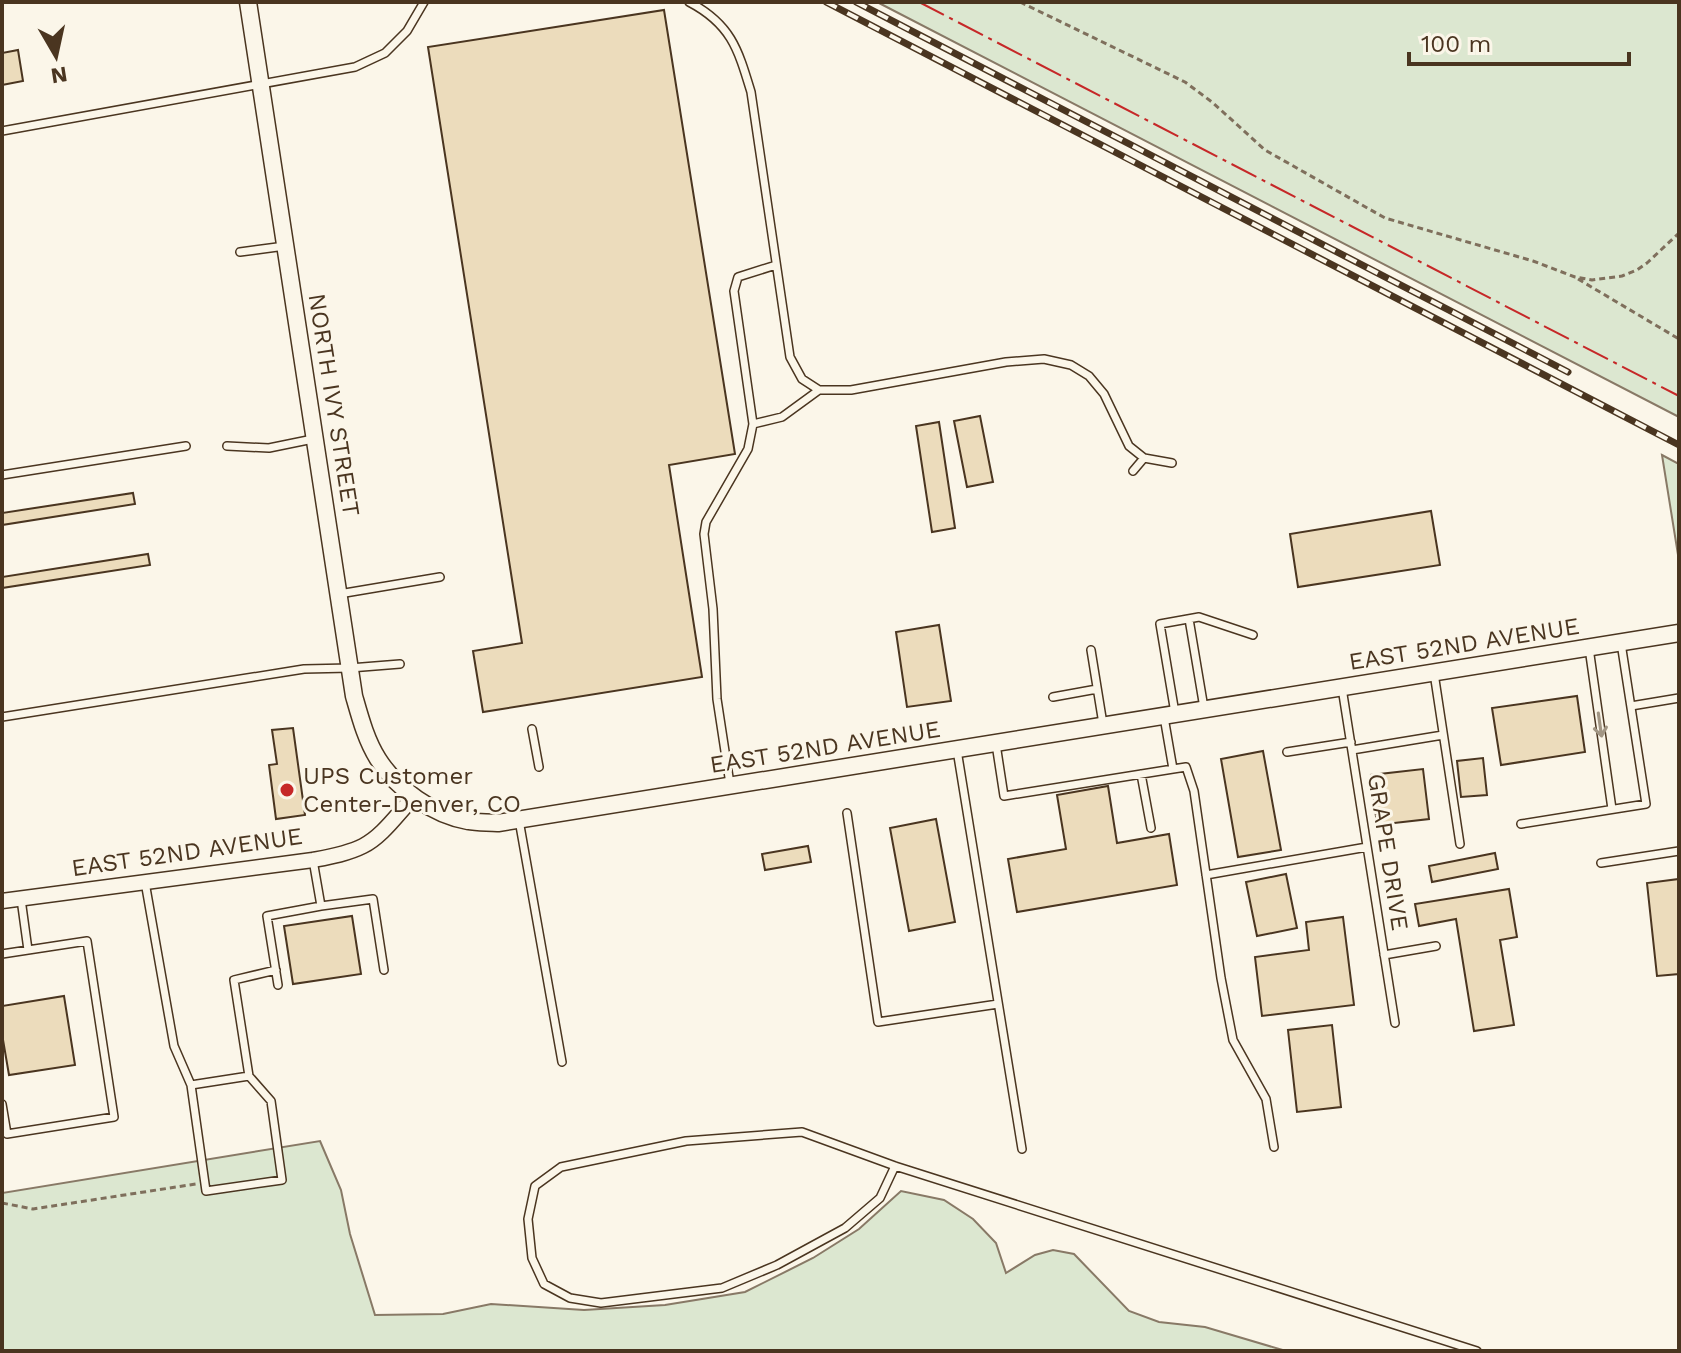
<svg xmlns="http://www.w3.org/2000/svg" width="1681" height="1353" viewBox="0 0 1681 1353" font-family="'Work Sans',sans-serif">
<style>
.green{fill:#dce7d0;stroke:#887966;stroke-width:2}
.building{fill:#ecdcbc;stroke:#4a3520;stroke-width:2}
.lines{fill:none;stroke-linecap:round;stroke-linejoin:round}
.service-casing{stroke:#4a3520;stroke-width:10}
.minor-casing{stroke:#4a3520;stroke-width:17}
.tertiary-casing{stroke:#4a3520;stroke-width:19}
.path{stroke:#7f6f5c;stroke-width:3;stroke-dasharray:6 4;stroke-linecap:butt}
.service{stroke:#fbf6e9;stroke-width:7}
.minor{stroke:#fbf6e9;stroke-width:14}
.tertiary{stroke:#fbf6e9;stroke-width:16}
.rail-casing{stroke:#4a3520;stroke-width:7}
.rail{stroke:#fbf6e9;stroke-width:4;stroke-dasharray:12;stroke-linecap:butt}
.power{stroke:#c62828;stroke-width:2;stroke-dasharray:28 6 4 6;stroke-linecap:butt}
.oneway{stroke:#a29684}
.poi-dot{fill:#c62828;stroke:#fbf6e9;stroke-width:3}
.labels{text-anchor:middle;stroke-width:6;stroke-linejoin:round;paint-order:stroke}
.street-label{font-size:24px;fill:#4a3520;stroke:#fbf6e9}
.poi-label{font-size:24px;fill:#4a3520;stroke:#fbf6e9;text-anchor:start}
</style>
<rect width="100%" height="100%" fill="#fbf6e9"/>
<path class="green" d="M 877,2 L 1679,2 L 1679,417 Z
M 1662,455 L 1679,464 L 1679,561 Z
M 320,1141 L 341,1190 L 350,1234 L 375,1315 L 443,1314 L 491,1304 L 584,1310 L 665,1305 L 745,1292 L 813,1258 L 859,1229 L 901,1191 L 944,1200 L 973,1219 L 996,1243 L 1006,1273 L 1035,1255 L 1053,1250 L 1074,1254 L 1129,1311 L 1159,1322 L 1205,1327 L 1286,1351 L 2,1351 L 2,1193 Z"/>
<path class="building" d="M 664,10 L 735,454 L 669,465 L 702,677 L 483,712 L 473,651 L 522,643 L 428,47 Z
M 18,50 L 23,81 L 2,85 L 2,53 Z
M 980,416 L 993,482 L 967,487 L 954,421 Z
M 939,422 L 955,528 L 932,532 L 916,426 Z
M 133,493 L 135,504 L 2,525 L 2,513 Z
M 1431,511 L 1440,565 L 1298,587 L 1290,534 Z
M 148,554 L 150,565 L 2,588 L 2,577 Z
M 939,625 L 951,701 L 907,707 L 896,632 Z
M 1577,696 L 1585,752 L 1501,765 L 1492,708 Z
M 293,728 L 305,815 L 276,819 L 269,765 L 277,764 L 272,730 Z
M 1263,751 L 1281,850 L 1238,857 L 1221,759 Z
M 1483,758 L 1487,795 L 1461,797 L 1457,761 Z
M 1423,769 L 1429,819 L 1377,825 L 1371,775 Z
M 1108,786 L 1117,843 L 1169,834 L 1177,885 L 1017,912 L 1008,859 L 1066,849 L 1057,795 Z
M 936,819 L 955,922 L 909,931 L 890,828 Z
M 808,846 L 811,862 L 765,870 L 762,854 Z
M 1495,853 L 1498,869 L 1432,882 L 1429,866 Z
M 1286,874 L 1297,928 L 1257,936 L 1246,882 Z
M 1679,879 L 1679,974 L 1657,976 L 1647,883 Z
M 1509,889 L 1517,937 L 1500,940 L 1514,1025 L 1474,1031 L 1456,919 L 1419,926 L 1415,904 Z
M 352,916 L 361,974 L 293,984 L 284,926 Z
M 1343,917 L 1354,1005 L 1262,1016 L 1255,957 L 1309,950 L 1306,922 Z
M 64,996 L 75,1065 L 9,1075 L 2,1034 L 2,1006 Z
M 1332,1025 L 1341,1107 L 1297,1112 L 1288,1030 Z"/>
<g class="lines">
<g class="service-casing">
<path id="service" d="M 689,2 C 731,24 738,49 751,92 L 790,357 L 802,379 L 819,390 L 851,390 L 1006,362 L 1044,359 L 1071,365 L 1089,376 L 1104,394 L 1129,446 L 1144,458 L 1172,463
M 2,131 L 355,67 L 385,53 L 407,31 L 424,2
M 240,252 L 285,246
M 753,424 L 782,417 L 819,390
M 227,446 L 269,448 L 313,439
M 1133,471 L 1144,458
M 2,475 L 186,446
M 339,594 L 440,577
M 1189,619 L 1204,708
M 1589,648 L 1612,809
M 1091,650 L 1103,724
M 1434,673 L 1460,844
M 1342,688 L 1395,1023
M 1053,697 L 1097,689
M 1631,706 L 1679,698
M 1175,713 L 1160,624 L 1199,617 L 1253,635
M 2,717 L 304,669 L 350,668 L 400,664
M 532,729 L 539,767
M 996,744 L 1004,796 L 1173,769 L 1164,717
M 957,750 L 1022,1149
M 1352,750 L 1443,735
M 1287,752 L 1351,742
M 1173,769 L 1186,767 L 1194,791 L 1221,978 L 1233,1040 L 1266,1099 L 1274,1147
M 1141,774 L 1151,828
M 730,784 L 717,699 L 713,609 L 704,534 L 706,522 L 748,449 L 753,424 L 734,291 L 738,277 L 776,265
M 847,813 L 878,1022 L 998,1004
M 519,820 L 562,1062
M 1521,824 L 1646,804 L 1621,643
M 1601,863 L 1679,851
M 1206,875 L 1367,847
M 145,882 L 174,1046 L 191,1085 L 206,1191 L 282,1180 L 271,1101 L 249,1076 L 234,980 L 276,970
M 21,899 L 28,950
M 321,906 L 373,899 L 384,970
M 2,954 L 87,941 L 114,1117 L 7,1134 L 2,1104
M 1384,955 L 1436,946
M 278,985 L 267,916 L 321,906 L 313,860
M 191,1085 L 249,1076
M 895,1166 L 880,1198 L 845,1228 L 777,1265 L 722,1288 L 601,1303 L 570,1298 L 544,1284 L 532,1258 L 528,1219 L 535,1186 L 561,1167 L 686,1141 L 802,1132 L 895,1166 L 1477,1351"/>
</g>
<g class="minor-casing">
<path id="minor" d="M 2,901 L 313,860 C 329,857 347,854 363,846 C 383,836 398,813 414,797"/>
</g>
<g class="tertiary-casing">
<path id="tertiary" d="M 248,2 L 354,696 C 360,717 366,740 378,759 C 397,789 433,815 468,821 C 478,823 488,822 498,823 L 1679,633"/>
</g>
<path class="path" d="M 1020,2 L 1185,82 L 1212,102 L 1265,150 L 1385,218 L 1533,261 L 1575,277 L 1592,280 L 1622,276 L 1637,270 L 1647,263 L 1679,233
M 1578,279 L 1679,339
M 2,1203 L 33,1209 L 196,1184"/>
<use href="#service" class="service"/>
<use href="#minor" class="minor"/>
<use href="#tertiary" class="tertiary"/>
<g class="rail-casing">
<path id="rail" d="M 826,2 L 1679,445
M 856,2 L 1568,372"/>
</g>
<use href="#rail" class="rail"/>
<path class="power" d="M 919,2 L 1679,396"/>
</g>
<defs><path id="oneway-shaft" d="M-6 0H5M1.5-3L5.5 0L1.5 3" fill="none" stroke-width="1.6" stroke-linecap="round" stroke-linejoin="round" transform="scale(2)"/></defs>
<use class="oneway" href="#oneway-shaft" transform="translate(1600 725) rotate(82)"/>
<circle class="poi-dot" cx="287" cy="790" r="8"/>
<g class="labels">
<g class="street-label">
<text transform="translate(334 405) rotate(81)" y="8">NORTH IVY STREET</text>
<text transform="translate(1464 644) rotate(-9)" y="8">EAST 52ND AVENUE</text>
<text transform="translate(825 747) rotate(-9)" y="8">EAST 52ND AVENUE</text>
<text transform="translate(187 852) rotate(-8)" y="8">EAST 52ND AVENUE</text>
<text transform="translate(1388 852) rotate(81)" y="8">GRAPE DRIVE</text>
</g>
<g class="poi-label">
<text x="303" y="784">UPS Customer<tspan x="303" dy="28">Center-Denver, CO</tspan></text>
</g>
</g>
<rect width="1681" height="1353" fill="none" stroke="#4a3520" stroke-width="8"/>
<g transform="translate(56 56) rotate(171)" stroke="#fbf6e9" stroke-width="6" paint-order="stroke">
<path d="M0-6L14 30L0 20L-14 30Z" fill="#4a3520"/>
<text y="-12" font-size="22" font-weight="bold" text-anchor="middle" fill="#4a3520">N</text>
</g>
<path d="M1409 52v12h220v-12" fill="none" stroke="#4a3520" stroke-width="4"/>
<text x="1421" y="52" font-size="24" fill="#4a3520" stroke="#fbf6e9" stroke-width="6" paint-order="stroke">100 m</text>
</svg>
